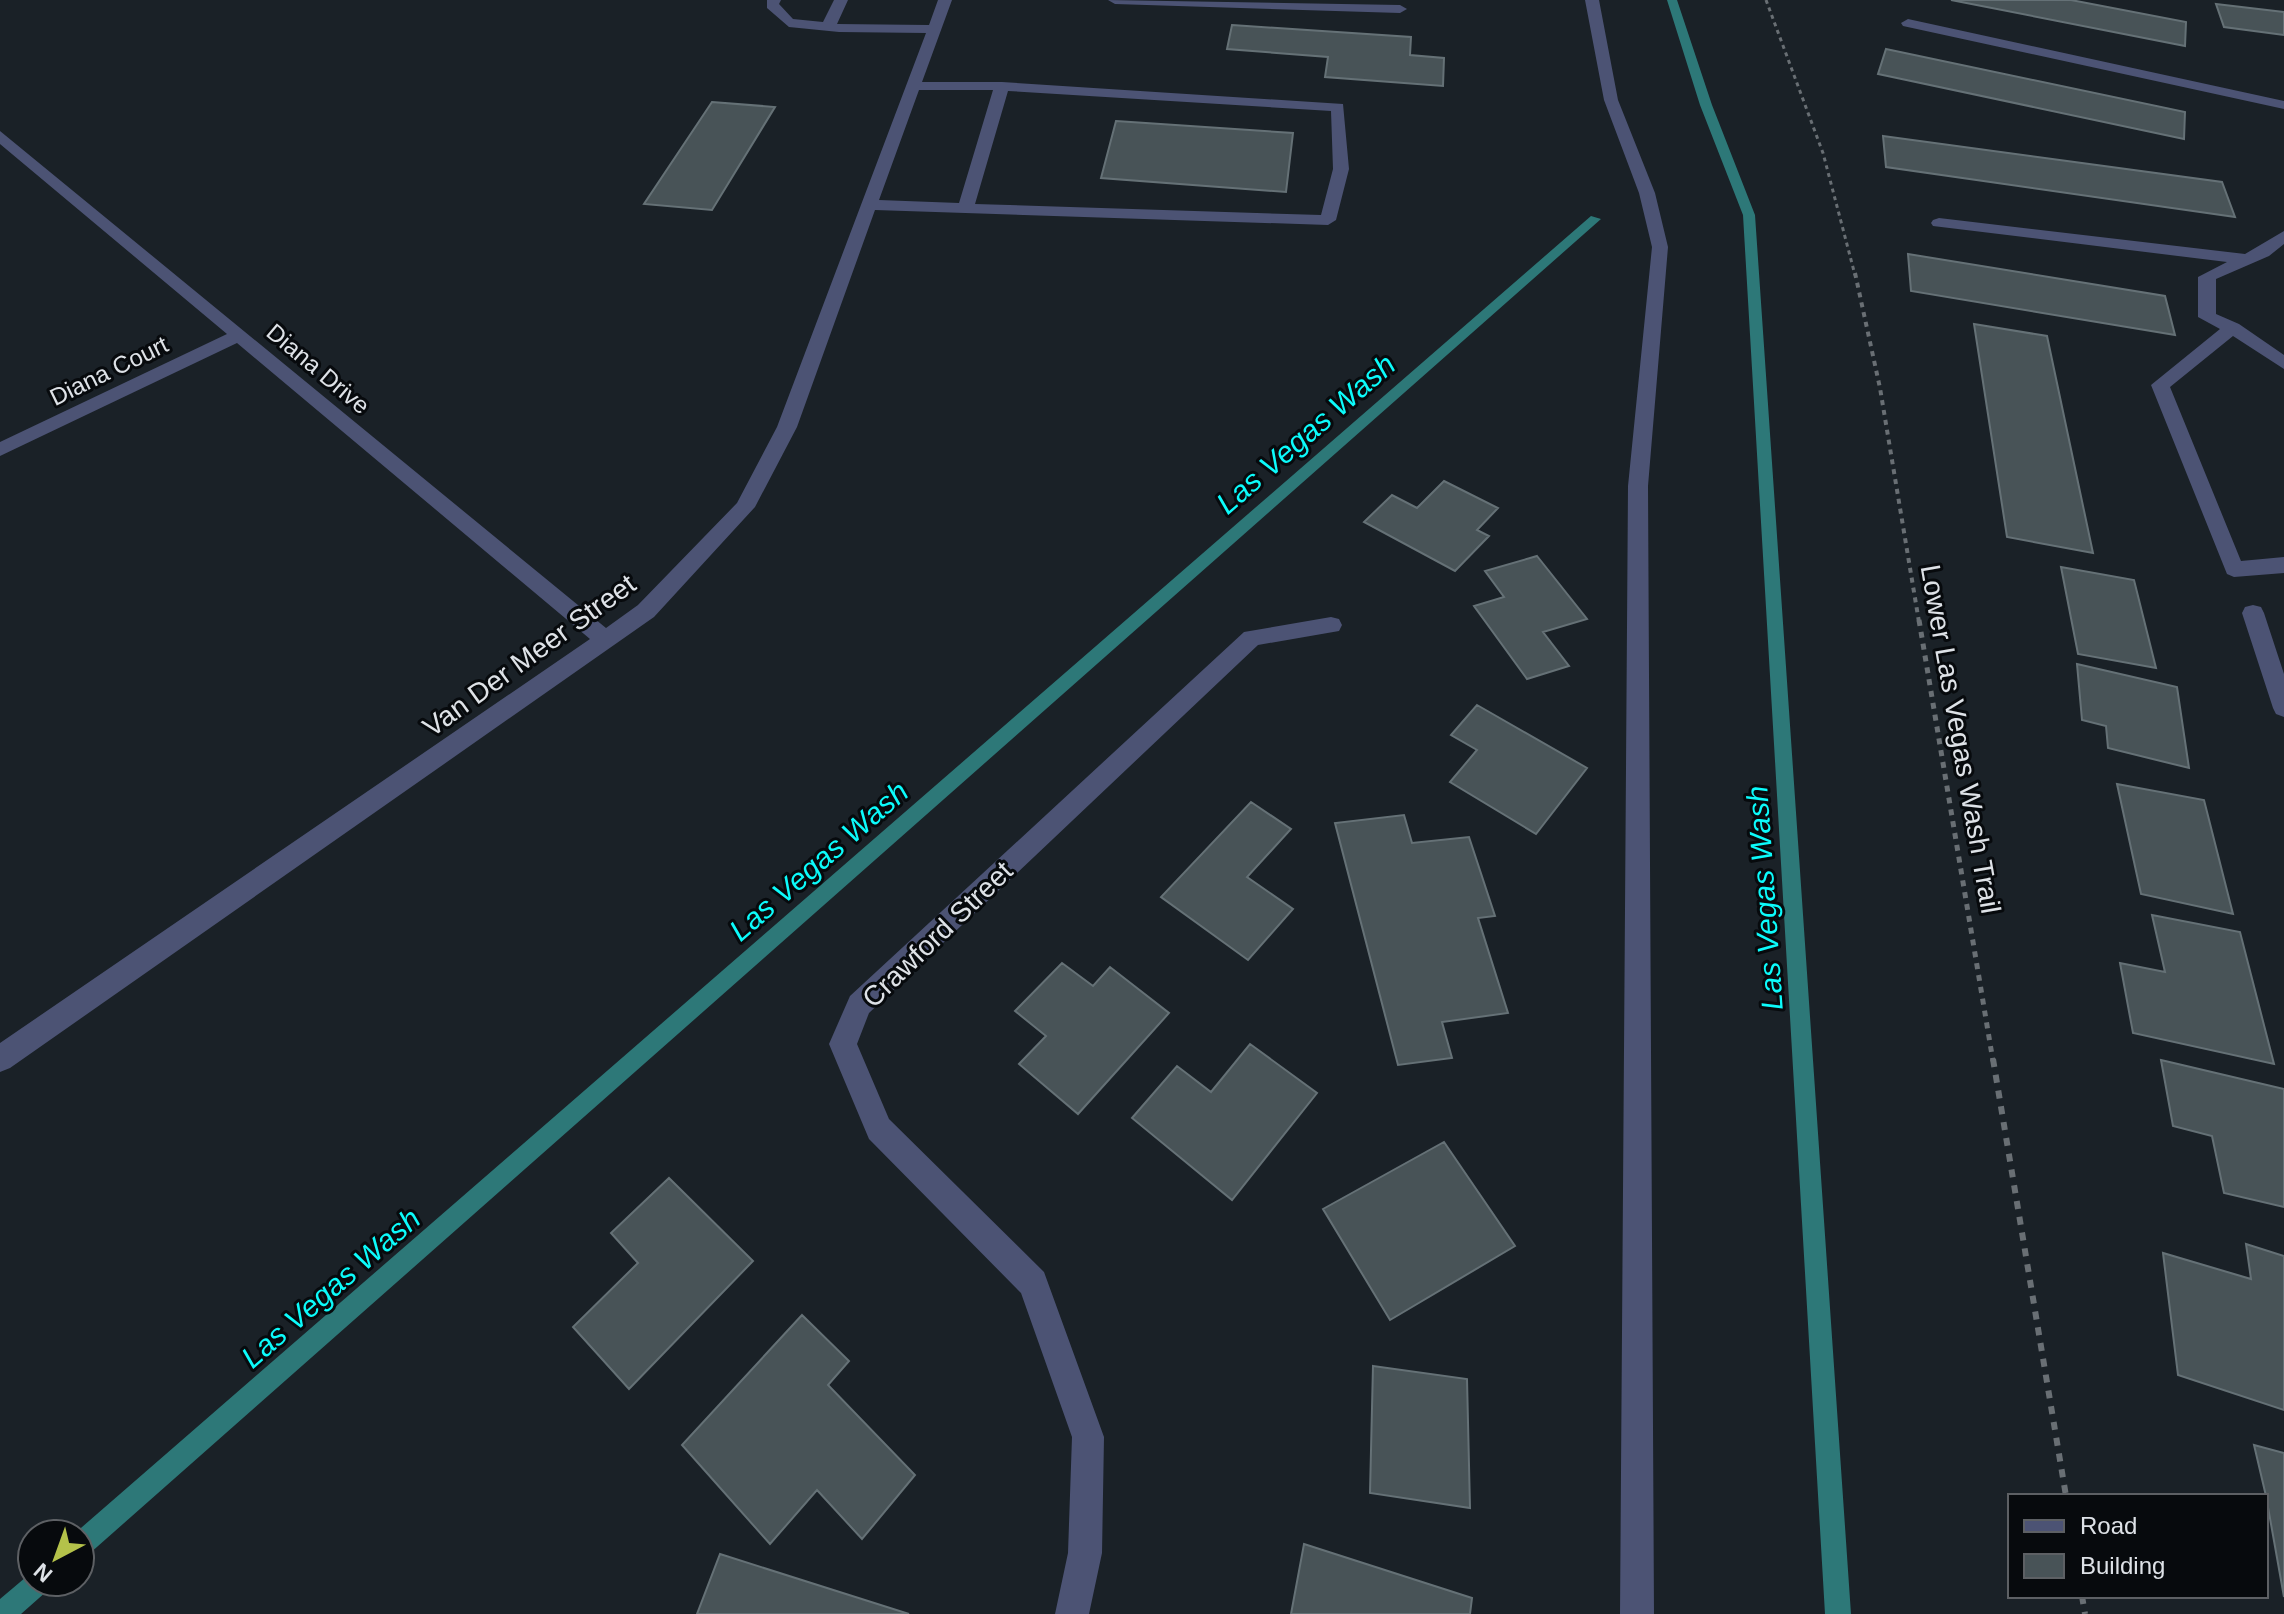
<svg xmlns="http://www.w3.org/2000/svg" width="2284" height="1614" viewBox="0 0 2284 1614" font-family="Arial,sans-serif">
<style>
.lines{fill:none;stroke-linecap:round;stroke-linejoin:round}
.stream{fill:#2d7878;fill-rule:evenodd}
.building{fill:#485357;stroke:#657176;stroke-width:2}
.path-far3{stroke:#696f74;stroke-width:3;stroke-dasharray:4 4;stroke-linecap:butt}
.path-far2{stroke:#696f74;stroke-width:4;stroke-dasharray:5 5;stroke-linecap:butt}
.path-far1{stroke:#696f74;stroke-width:5;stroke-dasharray:6 6;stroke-linecap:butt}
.path{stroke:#696f74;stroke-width:6;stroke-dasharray:8 8;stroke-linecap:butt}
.minor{fill:#4c5374;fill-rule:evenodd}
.labels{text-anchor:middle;stroke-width:6;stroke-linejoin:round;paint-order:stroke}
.far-street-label{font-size:24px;fill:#dee2e7;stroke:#070a0d}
.street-label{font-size:28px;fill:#dee2e7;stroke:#070a0d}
.water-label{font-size:30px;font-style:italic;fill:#0cfbfb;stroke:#070a0d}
</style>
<rect width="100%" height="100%" fill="#1a2127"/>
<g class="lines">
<path class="stream" d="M 1667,0 L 1677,0 L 1712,105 L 1755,215 L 1851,1614 L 1825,1614 L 1743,215 L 1700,105 Z
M 1591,216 L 1601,219 L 89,1554 L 80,1558 L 80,1534 L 74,1534 Z
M 32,1572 L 32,1582 L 51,1582 L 47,1591 L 21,1614 L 0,1614 L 0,1599 Z"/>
</g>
<path class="building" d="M 1951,0 L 2071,0 L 2186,22 L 2185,46 Z
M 2216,4 L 2284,12 L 2284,35 L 2224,27 Z
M 1232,25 L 1411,37 L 1410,55 L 1444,58 L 1443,86 L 1325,77 L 1328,57 L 1227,49 Z
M 1886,49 L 2185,112 L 2184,139 L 1878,74 Z
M 712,102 L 775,107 L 712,210 L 644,204 Z
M 1116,121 L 1293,133 L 1286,192 L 1101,178 Z
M 1883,136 L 2222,182 L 2235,217 L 1886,167 Z
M 1908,254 L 2165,296 L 2175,335 L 1911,291 Z
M 1974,324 L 2047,336 L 2093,553 L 2007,537 Z
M 1444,481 L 1498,508 L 1477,530 L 1489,536 L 1455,571 L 1364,522 L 1392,495 L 1417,508 Z
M 1537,556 L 1587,619 L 1543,632 L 1569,666 L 1527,679 L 1474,606 L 1504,597 L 1485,571 Z
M 2061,567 L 2134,580 L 2156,668 L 2078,654 Z
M 2077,664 L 2177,687 L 2189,768 L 2108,748 L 2106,726 L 2082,720 Z
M 1477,705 L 1587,768 L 1536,834 L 1450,782 L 1477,750 L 1451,735 Z
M 2117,784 L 2204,800 L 2233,914 L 2141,894 Z
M 1251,802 L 1291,829 L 1247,877 L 1293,909 L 1248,960 L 1161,897 Z
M 1404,815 L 1412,843 L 1469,837 L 1495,916 L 1478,918 L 1508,1013 L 1442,1022 L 1452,1058 L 1398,1065 L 1335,823 Z
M 2152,915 L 2240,932 L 2274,1064 L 2133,1033 L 2120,963 L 2165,972 Z
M 1062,963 L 1093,986 L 1110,967 L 1169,1013 L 1078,1114 L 1019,1064 L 1046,1036 L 1015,1011 Z
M 1250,1044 L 1317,1093 L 1232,1200 L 1132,1118 L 1177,1066 L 1211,1092 Z
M 2161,1060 L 2284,1089 L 2284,1207 L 2224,1193 L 2212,1136 L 2173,1126 Z
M 1444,1142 L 1515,1246 L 1390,1320 L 1323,1209 Z
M 669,1178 L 753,1261 L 629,1389 L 573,1327 L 638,1263 L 611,1233 Z
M 2246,1244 L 2284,1256 L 2284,1410 L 2178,1375 L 2163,1253 L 2251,1279 Z
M 802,1315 L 849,1361 L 828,1385 L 915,1475 L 862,1539 L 817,1490 L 770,1544 L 682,1445 Z
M 1373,1366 L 1467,1379 L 1470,1508 L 1370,1493 Z
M 2254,1445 L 2284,1453 L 2284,1597 L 2266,1496 Z
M 1304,1544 L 1472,1598 L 1470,1614 L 1291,1614 Z
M 720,1554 L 909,1614 L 697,1614 Z"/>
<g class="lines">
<path class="path-far3" d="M 1766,0 L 1823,153 L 1855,275"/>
<path class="path-far2" d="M 1855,273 L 1880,388 L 1919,622"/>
<path class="path-far1" d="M 1919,620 L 1993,1061"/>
<path class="path" d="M 1993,1059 L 2066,1496
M 2082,1596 L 2085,1614"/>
<path class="minor" d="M 767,0 L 781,0 L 779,4 L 793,19 L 823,22 L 834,0 L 848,0 L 837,24 L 929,25 L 938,0 L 952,0 L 922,82 L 1002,82 L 1343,104 L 1349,169 L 1336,220 L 1328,225 L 875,210 L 797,427 L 755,507 L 654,617 L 10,1068 L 0,1072 L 0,1043 L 590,639 L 237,343 L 0,456 L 0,442 L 227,334 L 0,144 L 0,131 L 606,628 L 638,605 L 737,503 L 777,427 L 926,33 L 839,32 L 789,27 L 767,8 ZM 919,90 L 993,90 L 959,203 L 879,200 ZM 1008,91 L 1331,111 L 1333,169 L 1321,215 L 975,204 Z
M 1108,0 L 1400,5 L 1407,9 L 1400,13 L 1115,4 Z
M 1585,0 L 1599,0 L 1618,100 L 1655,193 L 1668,247 L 1648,486 L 1654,1614 L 1620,1614 L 1628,486 L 1652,247 L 1639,193 L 1604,100 Z
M 1908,19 L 2284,101 L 2284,109 L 1903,26 L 1901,23 Z
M 1939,218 L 2245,254 L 2284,231 L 2284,244 L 2269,256 L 2216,279 L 2216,314 L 2239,324 L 2284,355 L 2284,369 L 2233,336 L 2170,387 L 2241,561 L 2284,557 L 2284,573 L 2234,577 L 2227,574 L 2151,385 L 2220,329 L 2198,317 L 2198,277 L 2227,262 L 1933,226 L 1931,223 L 1933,220 Z
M 2253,605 L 2261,607 L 2264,613 L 2284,674 L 2284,717 L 2276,714 L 2273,708 L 2242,613 L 2245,607 Z
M 1331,617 L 1339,619 L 1342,625 L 1339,631 L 1258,645 L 869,1013 L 857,1044 L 889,1119 L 1044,1272 L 1104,1437 L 1102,1553 L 1089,1614 L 1055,1614 L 1068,1553 L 1072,1437 L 1021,1293 L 869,1139 L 829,1044 L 850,996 L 1244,632 Z"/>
</g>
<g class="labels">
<g class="far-street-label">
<text transform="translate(318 369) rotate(40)" y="8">Diana Drive</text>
<text transform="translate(109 371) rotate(-26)" y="8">Diana Court</text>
</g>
<g class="street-label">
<text transform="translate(529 655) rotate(-36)" y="10">Van Der Meer Street</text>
<text transform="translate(1961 739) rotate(80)" y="10">Lower Las Vegas Wash Trail</text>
<text transform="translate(937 934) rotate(-44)" y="10">Crawford Street</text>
</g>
<g class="water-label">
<text transform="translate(1306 434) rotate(-41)" y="10">Las Vegas Wash</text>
<text transform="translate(819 861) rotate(-41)" y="10">Las Vegas Wash</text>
<text transform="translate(1765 898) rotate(-94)" y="10">Las Vegas Wash</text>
<text transform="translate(331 1288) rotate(-41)" y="10">Las Vegas Wash</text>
</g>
</g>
<rect x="2008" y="1494" width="260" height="104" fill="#070a0d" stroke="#5d6064" stroke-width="2"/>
<rect x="2024" y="1520" width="40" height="12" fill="#4c5374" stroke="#5d6064" stroke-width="2"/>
<text x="2080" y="1534" font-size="24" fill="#dee2e7">Road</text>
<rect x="2024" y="1554" width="40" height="24" fill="#485357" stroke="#5d6064" stroke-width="2"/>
<text x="2080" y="1574" font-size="24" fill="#dee2e7">Building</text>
<g transform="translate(56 1558) rotate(221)"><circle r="38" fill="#070a0d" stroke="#5d6064" stroke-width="2"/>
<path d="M0-6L14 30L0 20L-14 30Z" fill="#b4c24a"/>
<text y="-12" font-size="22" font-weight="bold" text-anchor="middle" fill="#dee2e7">N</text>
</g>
</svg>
